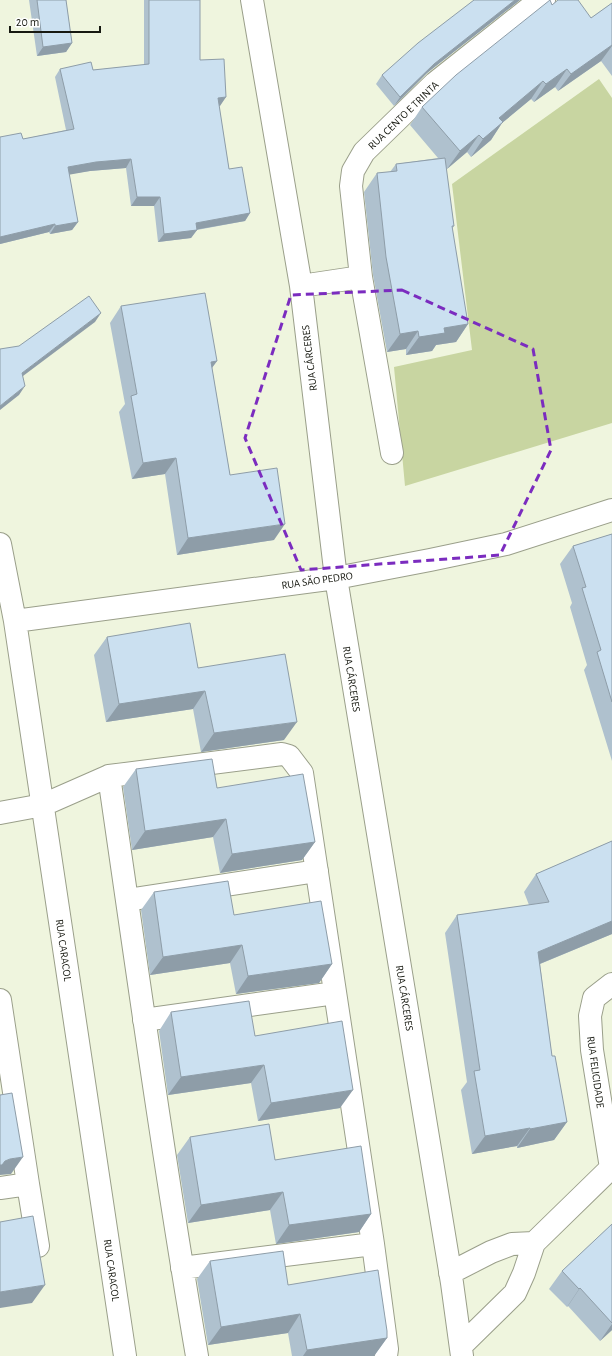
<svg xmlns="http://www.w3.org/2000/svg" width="612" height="1356" viewBox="0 0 612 1356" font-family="'Alegreya Sans',sans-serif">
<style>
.green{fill:#c8d5a1}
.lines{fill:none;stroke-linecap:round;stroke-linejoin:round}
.minor-casing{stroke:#9a9f8a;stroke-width:24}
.minor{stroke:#fff;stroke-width:22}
.wall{fill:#afc1ce}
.shaded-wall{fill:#8e9da8}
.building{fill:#cbe0f0;stroke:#8e9da8}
.marked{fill:none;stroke:#7b2cbf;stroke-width:3;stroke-dasharray:8 5;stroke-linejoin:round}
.labels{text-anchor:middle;stroke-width:4;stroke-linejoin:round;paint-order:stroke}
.street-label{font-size:11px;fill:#171911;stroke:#fff}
</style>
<rect width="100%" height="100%" fill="#eff5de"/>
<path class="green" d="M 599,79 L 612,98 L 612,423 L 405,486 L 394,367 L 472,350 L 452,184 Z"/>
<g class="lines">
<g class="minor-casing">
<path id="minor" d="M 252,0 L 301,286 L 336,578 L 452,1283 L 462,1356
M 361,277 L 392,453
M 301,286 L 361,277 L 351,186 L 353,171 L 364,152 L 435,83 L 531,7 L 544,0
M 0,544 L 15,621 L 125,1356
M 15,621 L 336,578 L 430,560 L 506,544 L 612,510
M 109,776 C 137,969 164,1163 197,1356
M 0,813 L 43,805 L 109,776 L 282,754 L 289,756 L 302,773 L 373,1244 L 387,1349 L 386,1356
M 127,900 L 317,871
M 0,1000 L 28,1184 L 0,1188
M 144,1020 L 335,993
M 611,1168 L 592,1050 L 590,1016 L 594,998 L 612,984
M 28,1184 L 38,1246
M 182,1268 L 373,1244
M 450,1273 L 491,1252 L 512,1244 L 534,1243
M 461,1346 L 515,1293 L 524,1273 L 534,1243 L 612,1167"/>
</g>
<use href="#minor" class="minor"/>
</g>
<path class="wall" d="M 29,0 L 66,0 L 72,43 L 66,52 L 37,56 Z
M 144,0 L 200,0 L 200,60 L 226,97 L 219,106 L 229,169 L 250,213 L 245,221 L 197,230 L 191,238 L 158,242 L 154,206 L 131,206 L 126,168 L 90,171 L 69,174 L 78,222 L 72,230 L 50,234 L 49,232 L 0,244 L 0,137 L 23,139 L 66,130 L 55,77 L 60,69 L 93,70 L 144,65 Z
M 474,0 L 520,0 L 427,73 L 394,106 L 376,84 L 382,75 Z
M 612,3 L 612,76 L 601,61 L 558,91 L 555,87 L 534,102 L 531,99 L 502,123 L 491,140 L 471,157 L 467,152 L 447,169 L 446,168 L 454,226 L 452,229 L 468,324 L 456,342 L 436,345 L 432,351 L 406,355 L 406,349 L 387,352 L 373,275 L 364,192 L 377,173 L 390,172 L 396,164 L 438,158 L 410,125 L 422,107 L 552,5 L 591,18 Z
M 121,306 L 217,361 L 212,368 L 230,475 L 274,540 L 177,555 L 165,474 L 132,479 L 119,412 L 125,404 L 110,323 Z
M 612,534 L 612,761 L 584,670 L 587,665 L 570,607 L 572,603 L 560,564 L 573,546 Z
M 107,637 L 198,668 L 284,740 L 201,752 L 193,709 L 106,722 L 94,655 Z
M 136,769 L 217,788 L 315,842 L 302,860 L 220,873 L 213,837 L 132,850 L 123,787 Z
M 612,841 L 612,934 L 540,964 L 552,1056 L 567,1122 L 554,1140 L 517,1148 L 517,1146 L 472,1154 L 461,1090 L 467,1082 L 445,933 L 457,915 L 529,905 L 524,892 L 536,874 Z
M 154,892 L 234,915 L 332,964 L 319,983 L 236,994 L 230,963 L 150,975 L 141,910 Z
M 171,1012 L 255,1036 L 340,1108 L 258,1121 L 251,1083 L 168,1095 L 159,1031 Z
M 190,1137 L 275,1160 L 371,1214 L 359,1232 L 276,1244 L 270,1210 L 188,1223 L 177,1155 Z
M 612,1224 L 612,1330 L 600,1341 L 568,1306 L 567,1307 L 549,1289 L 562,1271 Z
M 210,1261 L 288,1285 L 387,1338 L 374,1356 L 292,1356 L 288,1333 L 208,1345 L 197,1279 Z"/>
<path class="shaded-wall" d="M 515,0 L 520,0 L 427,73 L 394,106 L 400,97 L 434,64 Z
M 72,43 L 66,52 L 37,56 L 43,47 Z
M 612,45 L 612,46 L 601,61 L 558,91 L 571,74 Z
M 567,69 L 555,87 L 534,102 L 546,84 Z
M 543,81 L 531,99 L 502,123 L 491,140 L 471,157 L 483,139 L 499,118 Z
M 226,97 L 220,106 L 212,106 L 218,98 Z
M 479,135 L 467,152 L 447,169 L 460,151 Z
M 131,159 L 126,168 L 90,171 L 62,176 L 68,167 L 96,162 Z
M 137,197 L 160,197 L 154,206 L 131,206 Z
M 250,213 L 245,221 L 194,230 L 197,230 L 191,238 L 158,242 L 164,234 L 196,223 Z
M 78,222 L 72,230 L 50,234 L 55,226 Z
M 55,224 L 49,232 L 0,244 L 0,237 Z
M 101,313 L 95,322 L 15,382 L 22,373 Z
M 468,324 L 456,342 L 436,345 L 432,351 L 406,355 L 419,337 L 444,328 Z
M 418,331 L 406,349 L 387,352 L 400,334 Z
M 217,361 L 205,377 L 211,362 Z
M 25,386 L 19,395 L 0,410 L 0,406 Z
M 176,458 L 165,474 L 132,479 L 143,463 Z
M 285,524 L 274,540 L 177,555 L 188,538 Z
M 205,691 L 193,709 L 106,722 L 119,704 Z
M 297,722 L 284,740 L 201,752 L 214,733 Z
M 226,819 L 213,837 L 132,850 L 145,831 Z
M 315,842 L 302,860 L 220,873 L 232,854 Z
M 612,921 L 612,934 L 525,970 L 538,952 Z
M 242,945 L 230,963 L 150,975 L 163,957 Z
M 332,964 L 319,983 L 236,994 L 248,976 Z
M 264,1065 L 251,1083 L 168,1095 L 181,1077 Z
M 353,1090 L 340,1108 L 258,1121 L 271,1103 Z
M 567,1122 L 554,1140 L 517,1148 L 530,1129 Z
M 530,1128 L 517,1146 L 472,1154 L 485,1136 Z
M 23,1157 L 11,1174 L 0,1175 L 0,1165 L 5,1161 L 10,1159 Z
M 283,1192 L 270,1210 L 188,1223 L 201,1205 Z
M 371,1214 L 359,1232 L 276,1244 L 289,1225 Z
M 45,1285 L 32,1303 L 0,1308 L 0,1292 Z
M 580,1288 L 568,1306 L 567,1307 L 579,1289 Z
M 300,1314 L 288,1333 L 208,1345 L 221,1327 Z
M 612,1324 L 612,1330 L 600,1341 Z
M 387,1338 L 374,1356 L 303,1356 L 307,1350 Z"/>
<path class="building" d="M 37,0 L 66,0 L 72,43 L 43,47 Z
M 149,0 L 200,0 L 200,60 L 224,59 L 226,97 L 218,98 L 229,169 L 242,167 L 250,213 L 196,223 L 197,230 L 164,234 L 160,197 L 137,197 L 131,159 L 96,162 L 68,167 L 78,222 L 55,226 L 55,224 L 0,237 L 0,137 L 21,133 L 23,139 L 74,129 L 60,69 L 91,62 L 93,70 L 149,64 Z
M 474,0 L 515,0 L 434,64 L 400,97 L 382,75 L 418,43 Z
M 550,0 L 552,5 L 558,0 L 578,0 L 591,18 L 612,3 L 612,45 L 571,74 L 567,69 L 546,84 L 543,81 L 499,118 L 503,122 L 483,139 L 479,135 L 460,151 L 422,107 L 456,75 Z
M 445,158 L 454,226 L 452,226 L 468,324 L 444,328 L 445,333 L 419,337 L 418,331 L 400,334 L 386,257 L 377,173 L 397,171 L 396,164 Z
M 205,293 L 217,361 L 211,362 L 230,475 L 277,468 L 285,524 L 188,538 L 176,458 L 143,463 L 131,396 L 137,394 L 121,306 Z
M 89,296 L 101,313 L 22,373 L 25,386 L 0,406 L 0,349 L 19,346 Z
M 612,534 L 612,702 L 597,652 L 601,650 L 582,588 L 586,587 L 573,546 Z
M 190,623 L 198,668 L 285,654 L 297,722 L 214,733 L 205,691 L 119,704 L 107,637 Z
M 212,759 L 217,788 L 303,774 L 315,842 L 232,854 L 226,819 L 145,831 L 136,769 Z
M 612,841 L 612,921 L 538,952 L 552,1056 L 555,1056 L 567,1122 L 530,1129 L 530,1128 L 485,1136 L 474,1071 L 480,1070 L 457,915 L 549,902 L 536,874 Z
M 228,881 L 234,915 L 321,901 L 332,964 L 248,976 L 242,945 L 163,957 L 154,892 Z
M 249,1001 L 255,1036 L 342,1021 L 353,1090 L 271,1103 L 264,1065 L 181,1077 L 171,1012 Z
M 12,1093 L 23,1157 L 10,1159 L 5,1161 L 2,1165 L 0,1165 L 0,1095 Z
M 269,1124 L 275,1160 L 361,1146 L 371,1214 L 289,1225 L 283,1192 L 201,1205 L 190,1137 Z
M 33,1216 L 45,1285 L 0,1292 L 0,1222 Z
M 612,1224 L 612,1323 L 580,1288 L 579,1289 L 562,1271 Z
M 283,1251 L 288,1285 L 378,1270 L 387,1331 L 387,1338 L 307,1350 L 300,1314 L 221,1327 L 210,1261 Z"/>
<path class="marked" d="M 402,290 L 533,349 L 551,450 L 500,555 L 301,570 L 245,438 L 291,295 Z"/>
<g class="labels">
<g class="street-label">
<text transform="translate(403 115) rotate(-44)" y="4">RUA CENTO E TRINTA</text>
<text transform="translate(309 358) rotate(-97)" y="4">RUA CÁRCERES</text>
<text transform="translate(317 580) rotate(-8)" y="4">RUA SÃO PEDRO</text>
<text transform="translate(352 679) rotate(81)" y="4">RUA CÁRCERES</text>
<text transform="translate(64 950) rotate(82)" y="4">RUA CARACOL</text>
<text transform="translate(405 998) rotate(81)" y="4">RUA CÁRCERES</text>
<text transform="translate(596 1072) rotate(82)" y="4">RUA FELICIDADE</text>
<text transform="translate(112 1270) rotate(82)" y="4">RUA CARACOL</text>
</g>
</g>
<path d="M10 26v6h90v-6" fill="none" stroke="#171911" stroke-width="2"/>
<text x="16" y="26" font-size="12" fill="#171911" stroke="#ffffff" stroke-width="3" paint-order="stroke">20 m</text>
</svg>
